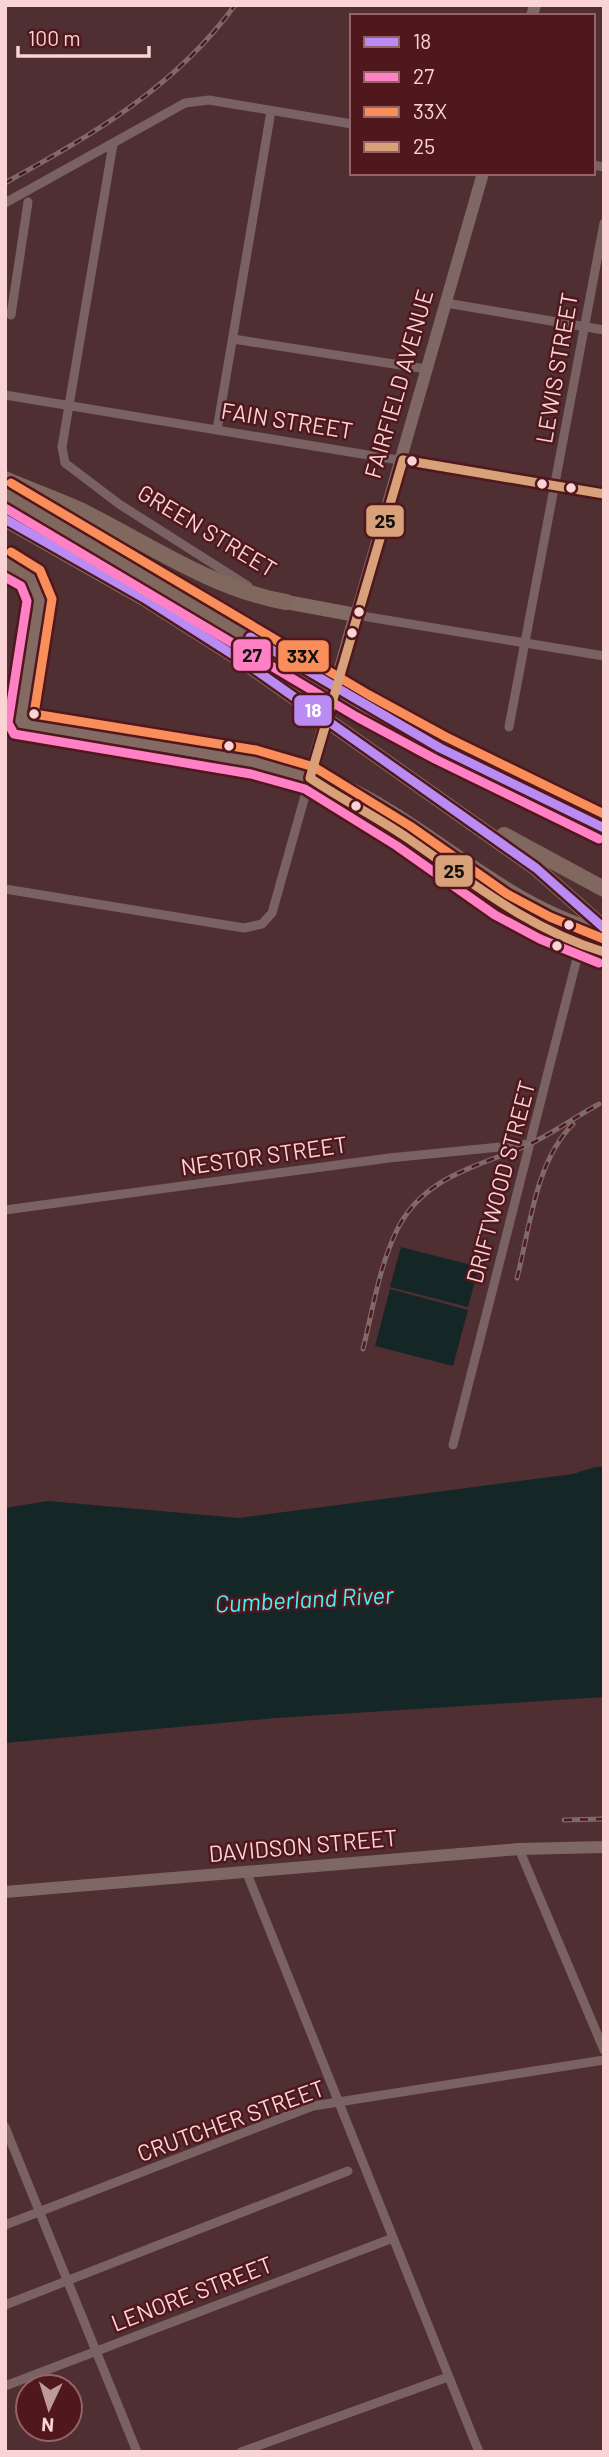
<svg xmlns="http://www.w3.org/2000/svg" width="609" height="2457" viewBox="0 0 609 2457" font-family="Barlow,sans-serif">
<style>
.water{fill:#152627}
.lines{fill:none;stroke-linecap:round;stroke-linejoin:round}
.street{stroke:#7a6162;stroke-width:9}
.secondary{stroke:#7f6763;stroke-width:12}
.primary{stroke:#836b64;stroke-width:14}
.highway{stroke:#81685e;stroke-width:16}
.rail-casing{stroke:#806969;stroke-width:5}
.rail{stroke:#50171d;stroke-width:2.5;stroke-dasharray:8;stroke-linecap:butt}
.bus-1-casing{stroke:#50171d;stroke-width:14}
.bus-2-casing{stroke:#50171d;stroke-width:14}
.bus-3-casing{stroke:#50171d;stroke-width:14}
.bus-4-casing{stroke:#50171d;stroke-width:14}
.bus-1{stroke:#ba8bf3;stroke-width:9}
.bus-2{stroke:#ff80c5;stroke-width:9}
.bus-3{stroke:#fa8e5a;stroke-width:9}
.bus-4{stroke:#d9a179;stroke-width:9}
.bus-dot{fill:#fad4d4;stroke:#50171d;stroke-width:2.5}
.labels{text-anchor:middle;stroke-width:5;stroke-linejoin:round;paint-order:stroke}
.street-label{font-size:23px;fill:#fad4d4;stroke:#50171d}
.water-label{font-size:24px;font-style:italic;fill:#45f4f9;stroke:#50171d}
.line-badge{stroke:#50171d;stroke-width:2.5}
.badge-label{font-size:19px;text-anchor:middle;font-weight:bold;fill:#fff}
.pale-badge-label{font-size:19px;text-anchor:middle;font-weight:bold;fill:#111}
</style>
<rect width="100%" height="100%" fill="#4f2f32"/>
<path class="water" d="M 401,1247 L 479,1267 L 468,1307 L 390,1287 Z
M 390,1289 L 468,1310 L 453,1366 L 375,1346 Z
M 595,1467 L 604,1467 L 604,1697 L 276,1718 L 5,1743 L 5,1508 L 48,1501 L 239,1518 L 573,1474 Z"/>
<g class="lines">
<path class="street" d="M 113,144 L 62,447 L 65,463 L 119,504 L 248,586
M 593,165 L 604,167
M 5,203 L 185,103 L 209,100 L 352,124
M 446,303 L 604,330
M 11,315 L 28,202
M 233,339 L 426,369
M 5,395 L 604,494
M 217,430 L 271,111
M 356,615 L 604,656
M 509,727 L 604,223
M 5,889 L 244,928 L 262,924 L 272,913 L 310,778
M 5,1210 L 389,1158 L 529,1144
M 453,1445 L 585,927
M 519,1849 L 604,2050
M 246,1871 L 479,2452
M 5,2127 L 137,2452
M 5,2225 L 313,2106 L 604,2060
M 5,2305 L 348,2171
M 5,2386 L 393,2238
M 241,2452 L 448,2377"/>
<path class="secondary" d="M 532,16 L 535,5
M 356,615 L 483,173
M 5,1892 L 519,1849 L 604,1847"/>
<path class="primary" d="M 286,602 L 356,615 L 310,778
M 5,721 C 102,738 211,746 304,776 C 314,779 326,777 335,782 C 429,823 503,907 604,932
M 20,724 L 40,608 L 39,592 L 31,578
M 311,778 C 341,800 376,816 406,837 C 468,879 530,934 604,952"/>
<path class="highway" d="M 5,479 C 30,490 56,499 80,510 C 147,543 212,589 286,602
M 5,494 L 363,706 L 440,748 L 604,828
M 5,519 L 144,598 L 243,661 L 536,868 L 604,928
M 5,562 L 31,578
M 504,835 L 604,889"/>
<g class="rail-casing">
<path id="rail" d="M 5,183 C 92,135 176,87 235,5
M 517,1278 C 530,1228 535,1162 573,1124
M 363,1349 C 373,1309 379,1267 397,1230 C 425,1173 484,1166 534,1142 C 556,1131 577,1116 599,1104
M 564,1820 L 604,1819"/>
</g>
<use href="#rail" class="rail"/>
<g class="bus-1-casing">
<path id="bus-1" d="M 5,519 L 144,598 L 243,661 L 536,868 L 604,928
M 250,637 L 440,748 L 604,828"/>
</g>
<g class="bus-2-casing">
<path id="bus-2" d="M 5,508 L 357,717 L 435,759 L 599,839
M 5,577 L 21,586 L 27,601 L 8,723 L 14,734 L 251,774 L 305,789 L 397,846 L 495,915 L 540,939 L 599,963"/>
</g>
<g class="bus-3-casing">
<path id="bus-3" d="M 11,483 L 369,695 L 446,737 L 604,814
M 11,552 L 40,570 L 52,599 L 34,714 L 256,750 L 314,767 L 410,826 L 507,894 L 550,917 L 604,939"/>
</g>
<g class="bus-4-casing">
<path id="bus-4" d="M 310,778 L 403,460 L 604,494
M 310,778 C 341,799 375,816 406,837 C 470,881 528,929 604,952"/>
</g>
<use href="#bus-1" class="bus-1"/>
<use href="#bus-2" class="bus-2"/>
<use href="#bus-3" class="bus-3"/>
<use href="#bus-4" class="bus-4"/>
</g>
<g class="bus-dot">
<circle cx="412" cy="461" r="6"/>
<circle cx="542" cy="484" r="6"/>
<circle cx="571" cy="488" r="6"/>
<circle cx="359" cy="612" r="6"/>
<circle cx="352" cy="633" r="6"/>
<circle cx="34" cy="714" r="6"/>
<circle cx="229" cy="746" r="6"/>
<circle cx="356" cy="806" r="6"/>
<circle cx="569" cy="925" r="6"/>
<circle cx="557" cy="946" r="6"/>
</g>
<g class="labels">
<g class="street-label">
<text transform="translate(557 368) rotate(-80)" y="8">LEWIS STREET</text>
<text transform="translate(399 384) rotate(-74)" y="8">FAIRFIELD AVENUE</text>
<text transform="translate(287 421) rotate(9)" y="8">FAIN STREET</text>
<text transform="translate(207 531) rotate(31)" y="8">GREEN STREET</text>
<text transform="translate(264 1156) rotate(-8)" y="8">NESTOR STREET</text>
<text transform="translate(501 1182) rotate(-75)" y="8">DRIFTWOOD STREET</text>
<text transform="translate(303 1846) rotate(-5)" y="8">DAVIDSON STREET</text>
<text transform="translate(231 2121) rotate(-20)" y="8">CRUTCHER STREET</text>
<text transform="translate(192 2294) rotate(-21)" y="8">LENORE STREET</text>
</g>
<g class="water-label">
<text transform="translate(304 1600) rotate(-3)" y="8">Cumberland River</text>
</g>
</g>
<g class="line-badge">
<rect x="365" y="504" width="40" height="34" rx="7" fill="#d9a179"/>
<rect x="232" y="638" width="40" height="34" rx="7" fill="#ff80c5"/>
<rect x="277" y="639" width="53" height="34" rx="7" fill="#fa8e5a"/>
<rect x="293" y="694" width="40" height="33" rx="7" fill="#ba8bf3"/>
<rect x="434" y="854" width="40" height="34" rx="7" fill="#d9a179"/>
</g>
<g class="badge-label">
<text x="313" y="717">18</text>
</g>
<g class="pale-badge-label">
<text x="385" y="528">25</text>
<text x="252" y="662">27</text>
<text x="303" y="663">33X</text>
<text x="454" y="878">25</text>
</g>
<rect width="609" height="2457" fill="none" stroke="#fad4d4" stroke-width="14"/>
<rect x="350" y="14" width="245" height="161" fill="#50171d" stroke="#946366" stroke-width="2"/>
<rect x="364" y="37" width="35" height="10" fill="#ba8bf3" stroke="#946366" stroke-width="2"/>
<text x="413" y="49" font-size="21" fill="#fad4d4">18</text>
<rect x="364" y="72" width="35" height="10" fill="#ff80c5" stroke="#946366" stroke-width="2"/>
<text x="413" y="84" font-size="21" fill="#fad4d4">27</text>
<rect x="364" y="107" width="35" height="10" fill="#fa8e5a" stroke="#946366" stroke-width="2"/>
<text x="413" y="119" font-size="21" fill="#fad4d4">33X</text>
<rect x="364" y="142" width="35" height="10" fill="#d9a179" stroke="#946366" stroke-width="2"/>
<text x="413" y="154" font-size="21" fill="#fad4d4">25</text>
<g transform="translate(49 2408) rotate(184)"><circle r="33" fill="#50171d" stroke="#946366" stroke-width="2"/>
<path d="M0-5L12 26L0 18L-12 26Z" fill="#be9a9b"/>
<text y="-10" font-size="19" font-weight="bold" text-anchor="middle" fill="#fad4d4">N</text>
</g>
<path d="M18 46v10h131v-10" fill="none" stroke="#fad4d4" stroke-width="3.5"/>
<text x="28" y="46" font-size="21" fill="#fad4d4" stroke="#50171d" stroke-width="5" paint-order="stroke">100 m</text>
</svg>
